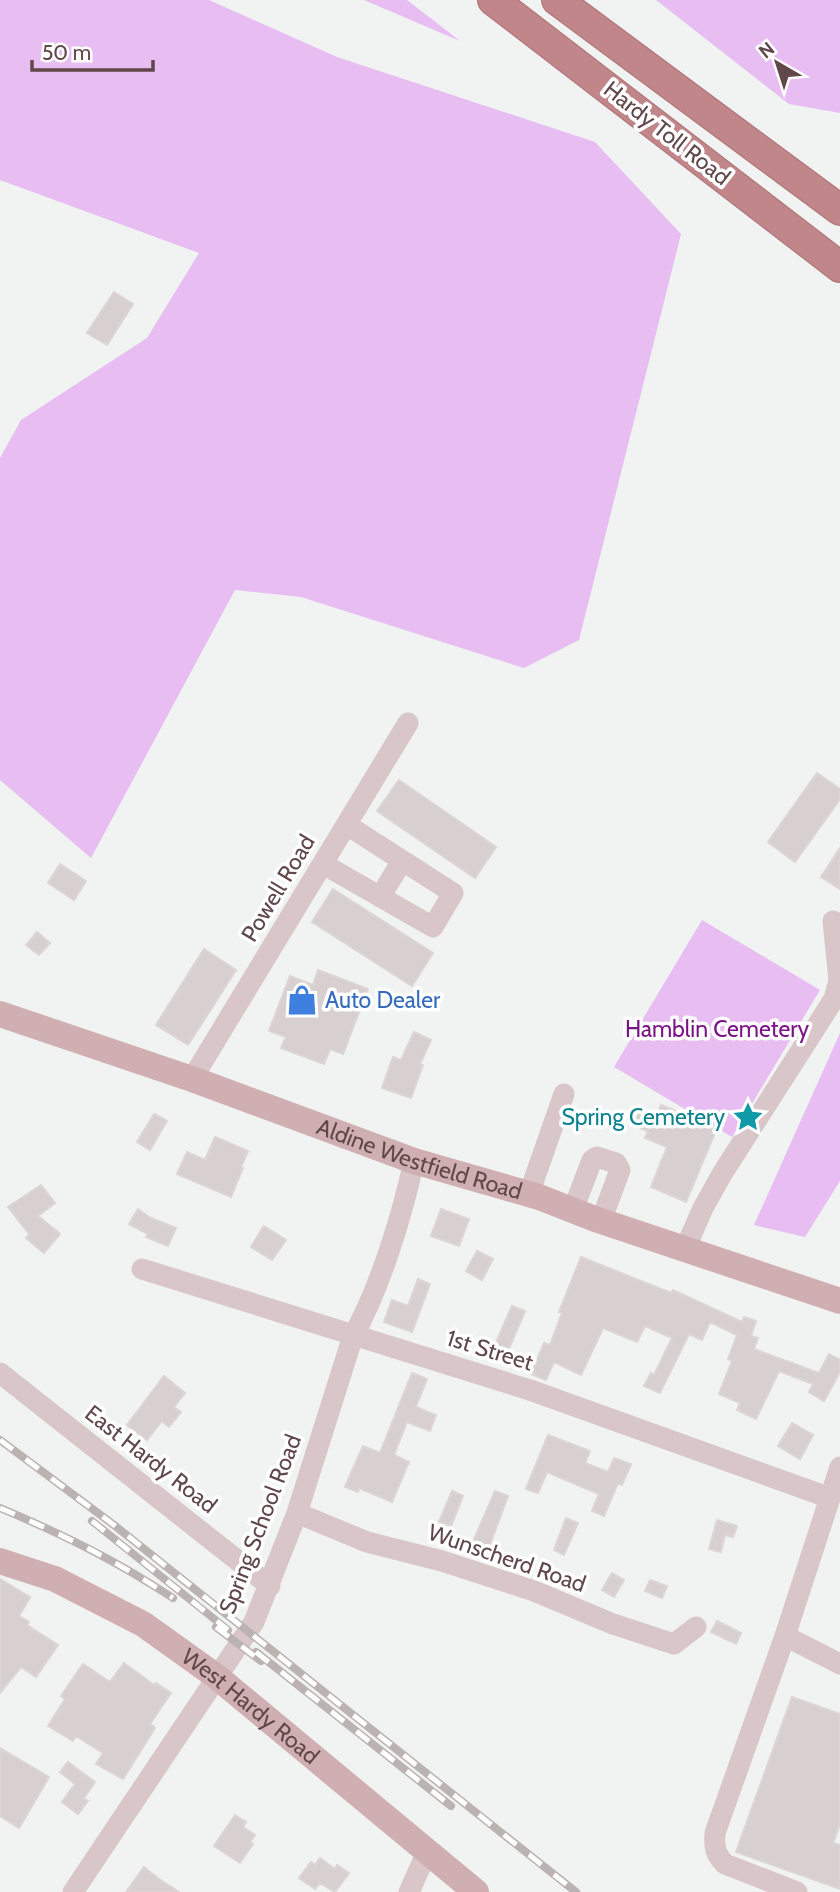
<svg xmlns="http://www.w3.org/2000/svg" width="840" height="1892" viewBox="0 0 840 1892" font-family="Cabin,sans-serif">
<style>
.green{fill:#e7bdf2}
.building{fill:#d8d0d0;stroke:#dcd5d4;stroke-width:2}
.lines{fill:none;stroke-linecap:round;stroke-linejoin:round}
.highway-casing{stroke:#ad7175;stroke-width:32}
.minor{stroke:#d8c6c8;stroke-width:21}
.major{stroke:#d0afb2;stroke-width:26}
.highway{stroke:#c1868a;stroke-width:30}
.rail-casing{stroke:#bbb2b2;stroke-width:8}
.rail{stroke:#fff;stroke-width:5;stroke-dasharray:16;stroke-linecap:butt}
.labels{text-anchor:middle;stroke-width:7;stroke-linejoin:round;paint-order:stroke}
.street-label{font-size:23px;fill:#5f474a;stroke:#fff}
.shop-label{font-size:23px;fill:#366cbe;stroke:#fff;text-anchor:start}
.park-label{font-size:23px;fill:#7a1385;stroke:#fff}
.culture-label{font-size:23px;fill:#0d838f;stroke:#fff;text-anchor:end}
</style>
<rect width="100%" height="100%" fill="#f0f3f1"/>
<path class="green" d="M 0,0 L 209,0 L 337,57 L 595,142 L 681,234 L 579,640 L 524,668 L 301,597 L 235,590 L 91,858 L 0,780 L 0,458 L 21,420 L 147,338 L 199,253 L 0,180 Z
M 364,0 L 407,0 L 460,41 Z
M 656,0 L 840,0 L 840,113 L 789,104 Z
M 702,920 L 820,990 L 732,1137 L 614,1067 Z
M 840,1033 L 840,1181 L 805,1237 L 754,1225 Z"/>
<path class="building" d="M 114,292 L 133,304 L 107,345 L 87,333 Z
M 817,773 L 840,789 L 840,799 L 795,862 L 768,842 Z
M 399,780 L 496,847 L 475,878 L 377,811 Z
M 840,848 L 840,889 L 821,877 Z
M 60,864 L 86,881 L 74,900 L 48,883 Z
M 333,889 L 433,953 L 412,986 L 312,922 Z
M 37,932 L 50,943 L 39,955 L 26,945 Z
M 204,949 L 236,970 L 188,1045 L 156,1025 Z
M 318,970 L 368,989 L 343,1054 L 330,1049 L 324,1064 L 281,1048 L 286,1037 L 269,1031 L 290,976 L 313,985 Z
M 414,1032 L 431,1040 L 420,1064 L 423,1065 L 411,1098 L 382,1088 L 393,1057 L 401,1060 Z
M 661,1105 L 717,1128 L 686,1202 L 651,1187 L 667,1147 L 645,1138 L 648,1131 L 634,1126 L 639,1113 L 655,1120 Z
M 154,1114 L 167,1121 L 150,1150 L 137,1142 Z
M 215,1137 L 248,1151 L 241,1167 L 243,1168 L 231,1197 L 177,1174 L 187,1152 L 205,1160 Z
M 41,1185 L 55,1203 L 38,1216 L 60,1234 L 44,1253 L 26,1238 L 29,1234 L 8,1207 Z
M 138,1209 L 149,1217 L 176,1228 L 168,1246 L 146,1237 L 148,1234 L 129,1224 Z
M 441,1209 L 469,1219 L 459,1246 L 431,1236 Z
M 264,1226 L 286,1240 L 272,1260 L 251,1247 Z
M 477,1251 L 493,1259 L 482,1280 L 466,1271 Z
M 581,1257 L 671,1293 L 673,1290 L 742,1322 L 744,1317 L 756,1321 L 751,1336 L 758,1338 L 754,1349 L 819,1373 L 829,1354 L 840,1360 L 840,1372 L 824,1401 L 809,1392 L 813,1384 L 779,1371 L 756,1419 L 737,1410 L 740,1403 L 719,1394 L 732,1361 L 728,1359 L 737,1335 L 710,1322 L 702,1340 L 689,1334 L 660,1393 L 644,1386 L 651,1373 L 654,1375 L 672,1338 L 645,1326 L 637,1342 L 603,1328 L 581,1375 L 554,1362 L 546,1380 L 531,1374 L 544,1343 L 550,1345 L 562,1313 L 559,1312 Z
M 418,1279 L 430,1284 L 412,1332 L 384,1322 L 392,1300 L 408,1306 Z
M 512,1306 L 525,1311 L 508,1351 L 495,1345 Z
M 412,1373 L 427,1379 L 416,1407 L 436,1415 L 430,1431 L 407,1422 L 394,1455 L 409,1462 L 392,1502 L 359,1488 L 358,1492 L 345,1487 L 363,1446 L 380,1453 Z
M 164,1376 L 185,1393 L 174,1407 L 181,1412 L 169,1427 L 162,1421 L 147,1440 L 127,1425 Z
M 792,1423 L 813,1435 L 800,1459 L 778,1446 Z
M 548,1435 L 590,1451 L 585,1463 L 608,1472 L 614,1458 L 631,1464 L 622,1485 L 618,1483 L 604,1516 L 592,1511 L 599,1494 L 547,1472 L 538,1493 L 526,1489 Z
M 452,1491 L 463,1496 L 451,1526 L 439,1522 Z
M 495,1491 L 508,1496 L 488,1550 L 472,1544 Z
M 566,1518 L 578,1523 L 564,1555 L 554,1550 Z
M 717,1520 L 737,1526 L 733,1537 L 725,1535 L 721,1552 L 709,1549 Z
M 612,1573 L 624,1580 L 614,1597 L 602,1590 Z
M 0,1579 L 30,1597 L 19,1616 L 29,1622 L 27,1625 L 58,1645 L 36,1677 L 21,1667 L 0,1693 Z
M 650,1580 L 667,1586 L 662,1598 L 645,1591 Z
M 717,1621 L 741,1633 L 736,1644 L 711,1632 Z
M 124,1663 L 154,1685 L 156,1683 L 171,1693 L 150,1724 L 155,1728 L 123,1779 L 96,1764 L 103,1753 L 76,1736 L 73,1741 L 48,1726 L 65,1699 L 61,1696 L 83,1664 L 110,1682 Z
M 792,1697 L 840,1714 L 840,1824 L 833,1843 L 840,1845 L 840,1889 L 736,1852 Z
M 0,1748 L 49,1777 L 19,1828 L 0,1816 Z
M 68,1762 L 95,1782 L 84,1798 L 88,1801 L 78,1814 L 62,1802 L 75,1784 L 60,1772 Z
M 235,1815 L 246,1822 L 243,1827 L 255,1835 L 250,1842 L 253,1844 L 240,1863 L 214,1846 Z
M 320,1858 L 335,1869 L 337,1865 L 349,1873 L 335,1892 L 320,1883 L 315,1889 L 299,1878 L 311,1862 L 315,1865 Z
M 144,1867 L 159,1879 L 179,1892 L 126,1892 Z"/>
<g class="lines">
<g class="highway-casing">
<path id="highway" d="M 493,0 L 840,267
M 557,0 L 840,210"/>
</g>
<path class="minor" d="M 323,864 L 433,927 L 453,893 L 347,825
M 380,897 L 402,861
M 192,1079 L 408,723
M 529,1194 L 564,1094
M 573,1210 L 592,1160 L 597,1157 L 616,1163 L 620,1170 L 601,1221
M 685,1249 L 703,1208 L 722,1174 L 834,999 L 839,980 L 833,921
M 142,1269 L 530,1390 L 819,1494
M 0,1373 L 270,1586
M 297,1513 L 367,1542 L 442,1561 L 534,1591 L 613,1624 L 674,1644 L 696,1627
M 785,1636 L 840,1664
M 73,1892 L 254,1622 L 297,1513 L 353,1336 C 380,1288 402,1216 414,1161
M 409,1892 L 427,1852
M 797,1892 L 725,1864 C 715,1854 714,1847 715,1833 L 785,1636 L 840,1467"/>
<g class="major">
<path id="s1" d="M 0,1014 L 192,1079 L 414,1161 L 539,1197 L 595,1219 L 840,1301"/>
<path id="s2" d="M 0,1561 L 55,1579 L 143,1624 L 217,1677 L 476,1892"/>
</g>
<use href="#highway" class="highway"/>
<g class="rail-casing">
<path id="rail" d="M 0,1440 L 114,1525 L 576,1892
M 0,1508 C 64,1535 115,1560 173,1598
M 92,1521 L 228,1630
M 216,1627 L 261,1661
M 256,1652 L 451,1806"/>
</g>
<use href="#rail" class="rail"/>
</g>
<defs>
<g id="shop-bare" transform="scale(2.415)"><path d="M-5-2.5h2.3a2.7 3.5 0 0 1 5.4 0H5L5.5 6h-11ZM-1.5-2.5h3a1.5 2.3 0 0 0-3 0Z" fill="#3f7fe0" stroke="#fff" stroke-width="2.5" paint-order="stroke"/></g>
<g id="sight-bare" transform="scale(2.415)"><path d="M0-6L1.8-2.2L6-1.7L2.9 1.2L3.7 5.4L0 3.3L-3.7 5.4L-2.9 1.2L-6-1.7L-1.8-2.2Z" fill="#0f9aa8" stroke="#fff" stroke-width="2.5" paint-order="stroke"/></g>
</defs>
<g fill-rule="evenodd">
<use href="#shop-bare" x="302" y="1000"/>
<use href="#sight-bare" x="748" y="1117"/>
</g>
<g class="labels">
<g class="street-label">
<text transform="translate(667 133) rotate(38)" y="8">Hardy Toll Road</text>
<text transform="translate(278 888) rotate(-59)" y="8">Powell Road</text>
<text dy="8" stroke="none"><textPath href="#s1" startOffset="444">Aldine Westfield Road</textPath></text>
<text transform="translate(490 1350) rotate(17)" y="8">1st Street</text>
<text transform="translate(151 1459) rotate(38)" y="8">East Hardy Road</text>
<text transform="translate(260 1524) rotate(-69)" y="8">Spring School Road</text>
<text transform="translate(507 1558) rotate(19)" y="8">Wunscherd Road</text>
<text dy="8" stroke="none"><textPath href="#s2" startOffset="292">West Hardy Road</textPath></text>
</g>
<g class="shop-label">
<text x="325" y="1008">Auto Dealer</text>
</g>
<g class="park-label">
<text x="717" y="1037">Hamblin Cemetery</text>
</g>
<g class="culture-label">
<text x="725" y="1125">Spring Cemetery</text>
</g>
</g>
<g transform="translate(777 63) rotate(321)" stroke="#ffffff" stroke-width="5" paint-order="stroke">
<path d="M0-5L12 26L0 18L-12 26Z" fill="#5f474a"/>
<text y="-10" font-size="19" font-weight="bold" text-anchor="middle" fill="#5f474a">N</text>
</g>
<path d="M32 60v10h121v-10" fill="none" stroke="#5f474a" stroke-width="3.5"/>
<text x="42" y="60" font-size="21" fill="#5f474a" stroke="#ffffff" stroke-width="5" paint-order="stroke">50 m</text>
</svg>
